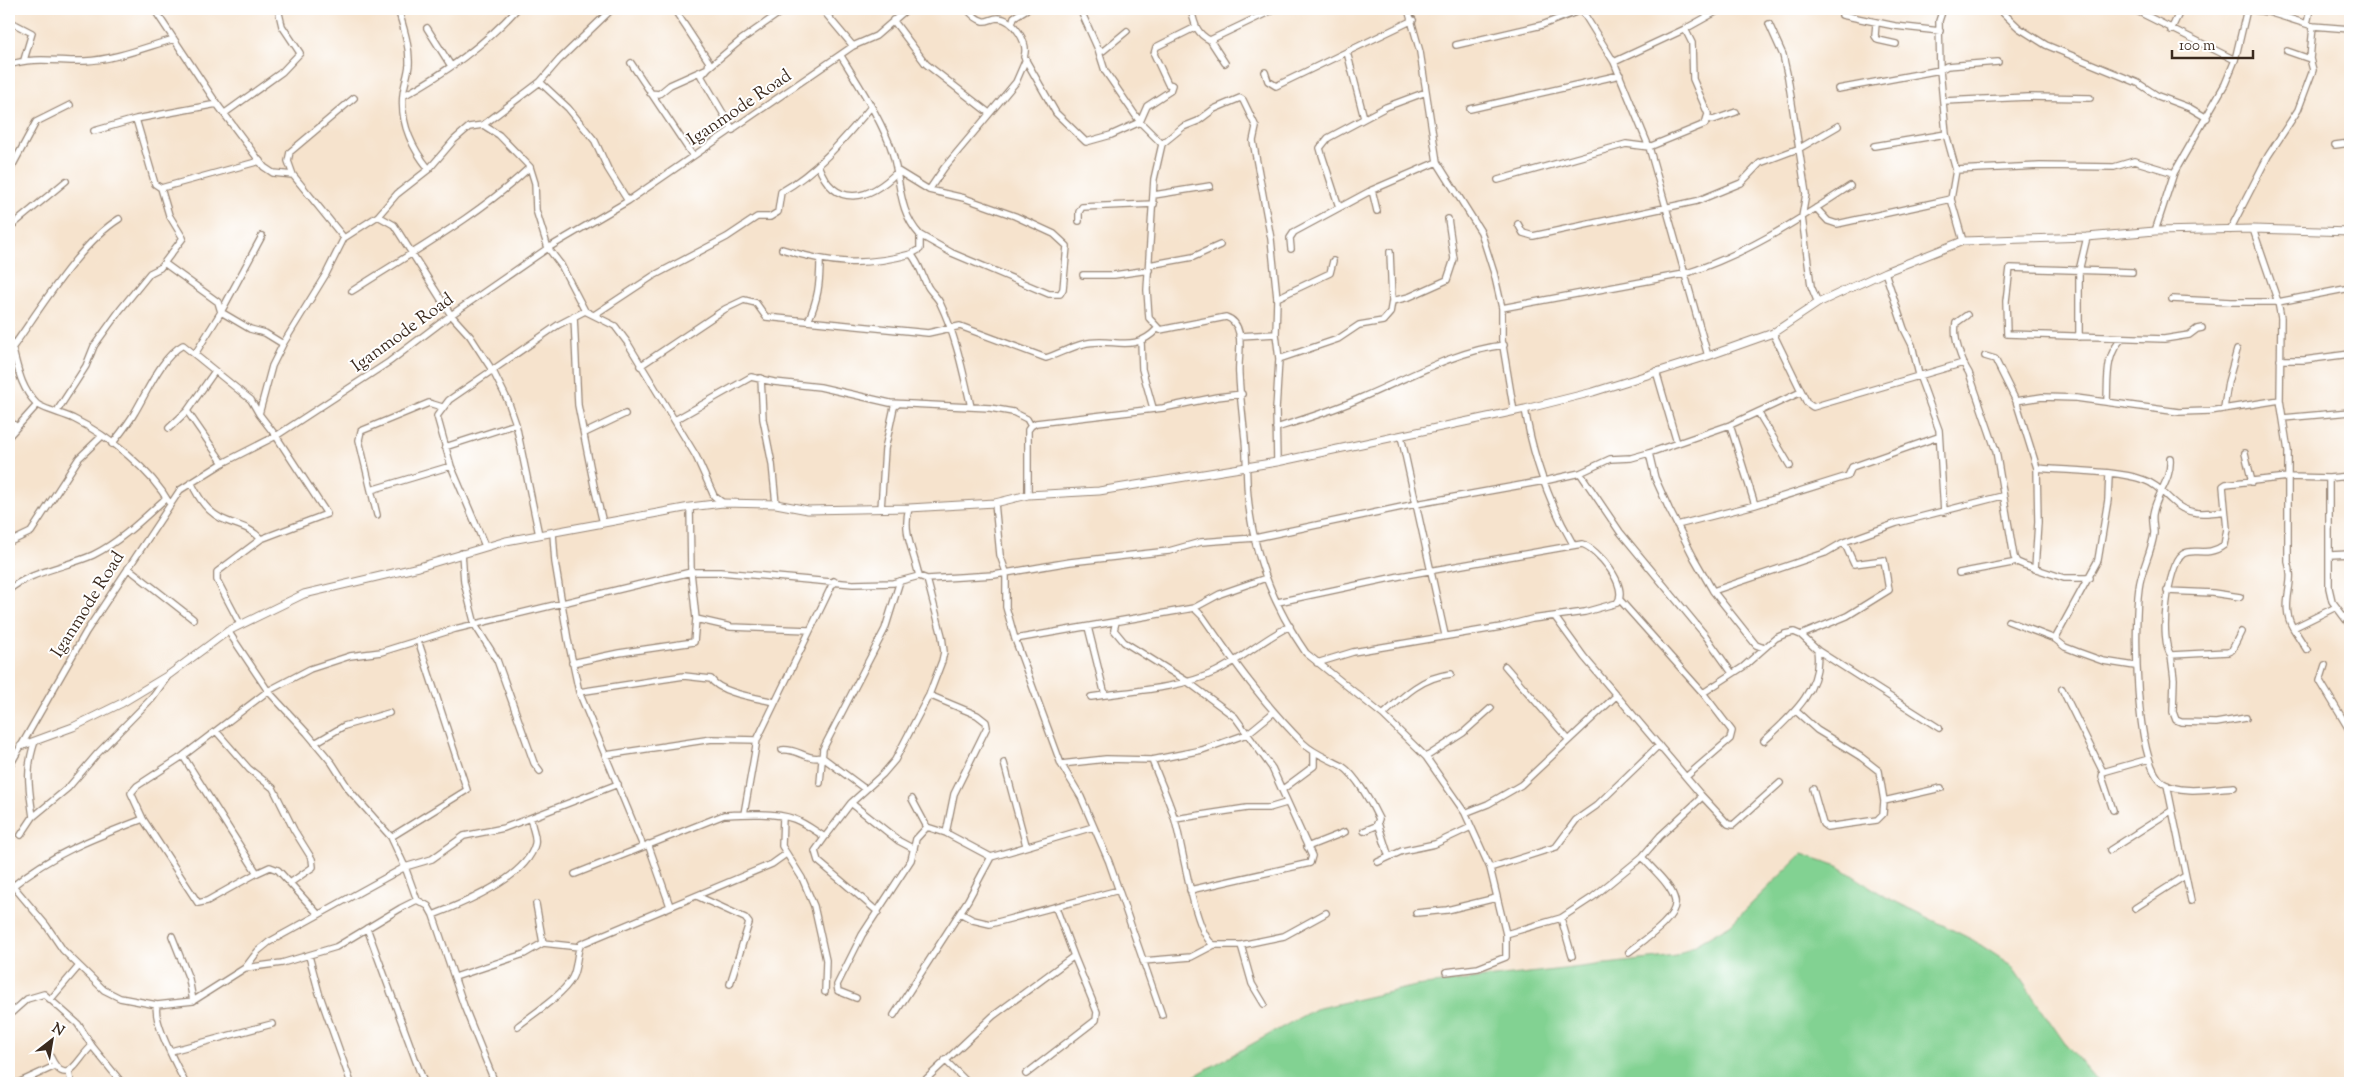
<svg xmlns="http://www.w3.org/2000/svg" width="2359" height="1092" viewBox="0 0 2359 1092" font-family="'Sorts Mill Goudy',serif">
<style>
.green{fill:#82d292;stroke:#5e7e58}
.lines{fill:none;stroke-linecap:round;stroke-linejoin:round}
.minor-casing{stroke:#988676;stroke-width:8}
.tertiary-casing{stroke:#988676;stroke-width:9}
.minor{stroke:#fff;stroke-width:5.5}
.tertiary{stroke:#fff;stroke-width:7}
.labels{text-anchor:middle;stroke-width:4;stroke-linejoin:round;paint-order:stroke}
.street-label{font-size:18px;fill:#3b2a1e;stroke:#fff}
</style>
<rect width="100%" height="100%" fill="#fff"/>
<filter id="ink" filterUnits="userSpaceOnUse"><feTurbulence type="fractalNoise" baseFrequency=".02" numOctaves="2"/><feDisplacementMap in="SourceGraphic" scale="10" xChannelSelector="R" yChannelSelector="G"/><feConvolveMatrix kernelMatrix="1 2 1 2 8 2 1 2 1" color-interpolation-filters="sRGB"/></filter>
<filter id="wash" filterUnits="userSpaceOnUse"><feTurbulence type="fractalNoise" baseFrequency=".0096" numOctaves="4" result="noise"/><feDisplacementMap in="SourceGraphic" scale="20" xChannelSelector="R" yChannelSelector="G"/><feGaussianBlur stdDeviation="1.12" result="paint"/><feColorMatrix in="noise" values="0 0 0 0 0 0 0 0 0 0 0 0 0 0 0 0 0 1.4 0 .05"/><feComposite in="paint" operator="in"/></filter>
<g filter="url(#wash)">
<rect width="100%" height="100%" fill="#f6e3cd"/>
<path class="green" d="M 1802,854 L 1838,866 L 1886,897 L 1973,940 L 2011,965 L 2064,1042 L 2099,1083 L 1182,1083 L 1315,1009 L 1416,986 L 1676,956 L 1730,925 Z"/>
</g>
<g filter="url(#ink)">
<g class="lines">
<g class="minor-casing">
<path id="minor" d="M 154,9 L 217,104 L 264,167 L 273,173 L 293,175 L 344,238
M 398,9 C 403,26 410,46 409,65 C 408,75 404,85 403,95 C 400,124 412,148 429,169
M 674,9 L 709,62 L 708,68 L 701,76 L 733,130
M 822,9 L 853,46
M 967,9 C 972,14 975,19 983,21 C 988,22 992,18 998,18 C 1014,19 1029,43 1024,57 L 1056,113 L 1086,142 L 1111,135 L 1140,122 L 1147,106 L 1170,91 L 1172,85 L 1168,84 L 1154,54 L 1156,47 L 1196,27
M 1080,9 L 1098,49 L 1105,71 L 1140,122 L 1162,144 L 1154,179 L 1147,290 L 1149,318 L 1160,330 L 1226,317 C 1248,324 1237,358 1239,375 C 1240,397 1243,418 1245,440 C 1247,459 1246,478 1248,497 C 1253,553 1274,607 1306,653 L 1383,715 L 1426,757 L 1465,813 L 1490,868 L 1506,934 L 1506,957 L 1478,968 L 1446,972
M 1191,9 C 1194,22 1196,34 1210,40 L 1275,9
M 1408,9 L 1420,52 L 1437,162 L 1481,232 L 1494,273 L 1502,308 L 1502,340 L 1514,412
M 1581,9 L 1614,62 L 1649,147 L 1708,356
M 1943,9 L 1939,21 L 1940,70 L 1946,134 L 1956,170 L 1951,199 L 1963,241
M 1999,9 L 2019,28 L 2046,45 L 2138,83 L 2158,96 L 2190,108 L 2207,118
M 2133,9 L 2235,60
M 2247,9 L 2268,12 L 2313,26 L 2350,29
M 1842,15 L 1895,26 L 1940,31
M 893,20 L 926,64 L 989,113
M 9,21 L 32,33 L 24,60
M 1876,23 L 1875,36 L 1878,40 L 1896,44
M 1012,24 L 1014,17 L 1027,9
M 1769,24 L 1783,55 L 1788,78 L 1806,194 L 1802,217 L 1811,286 L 1818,303
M 2307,24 L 2310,9
M 427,28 L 451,66
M 2171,30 L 2181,9
M 1210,40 L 1225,63
M 1456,45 L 1542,25 L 1584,9
M 1098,49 L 1103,51 L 1127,31
M 2287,51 L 2310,59
M 1347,52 L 1364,118
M 841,56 C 859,85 877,113 890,145 C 902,177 896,209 920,235 L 920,249 L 911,254 C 919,263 921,273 927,285 C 930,292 937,296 940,303 C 956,336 963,372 971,407
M 1614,62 L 1685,29 L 1721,9
M 631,63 L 693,156
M 9,65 C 33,56 60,62 85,61 C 114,60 146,47 174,39
M 1265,72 L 1268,81 L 1276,86 L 1413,20
M 540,82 L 568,108 L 595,141 L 608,169 L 628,201
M 1838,89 L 1940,70 L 1947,66 L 1998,62
M 650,93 L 659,94 L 670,85 L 708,68 L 741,40 L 785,9
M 403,96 C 444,74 485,44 517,9
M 1944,101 L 2028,97 L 2090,98
M 1470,109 L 1620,75
M 225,113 L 282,72 L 300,53 L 282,26 L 278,9
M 136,119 L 155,184 L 161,188 L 169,215 L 183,238 L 164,263
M 1708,119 L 1713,120 L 1736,112
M 483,125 L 499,135 L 530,167 L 535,183 L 536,210 L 548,248 L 561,265 L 585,311 L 615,326 L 627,342 L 696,456 L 714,496 L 723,503
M 94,131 L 136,119 L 217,104
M 1162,144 L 1183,127 L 1198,121 L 1214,109 L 1240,98 L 1243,100 L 1256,127 L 1253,141 L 1271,239 L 1277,298
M 2335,145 L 2350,143
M 1874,146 L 1946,134
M 818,165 C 835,210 870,200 898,171 L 929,190 L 964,198 L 1015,216 L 1054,234 L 1067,246 L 1063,289 L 1060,294 L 1049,294 L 952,253 L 920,235
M 1956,170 L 2040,166 L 2114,167 L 2134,161 L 2174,173
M 9,172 L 36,122 L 70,105
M 293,175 L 288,161 L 290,152 L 354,98
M 1498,180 L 1626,144 L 1649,147 L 1705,124 L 1708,114 L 1693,79 L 1692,43 L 1685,29
M 161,188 L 260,161
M 929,190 L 944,168 L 1016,82 L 1026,59
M 1372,190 L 1377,211
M 1154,195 L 1210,186
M 1339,207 L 1322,155 L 1320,148 L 1328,138 L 1386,107 L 1426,92
M 1816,208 L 1828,221 L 1837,224 L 1951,199
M 378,216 L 394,225 L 451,315 L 470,336 L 494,373 L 508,401 L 516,424 L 539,535
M 1079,221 L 1079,212 L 1082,207 L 1154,204
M 1518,224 L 1523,233 L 1533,236 L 1697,201 L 1741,183 L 1760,163 L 1800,148 L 1838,126
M 9,228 L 66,181
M 2253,229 L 2278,302 L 2281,318 L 2280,400 L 2288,451 L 2288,562 C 2296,584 2279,604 2293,628 L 2336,607
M 2230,230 L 2268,156 L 2298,110 L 2313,70 L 2310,59 L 2313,26
M 2155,231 L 2174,173 L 2225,84 L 2235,60 L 2247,9
M 782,249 C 829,264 864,267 911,254
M 1291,249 L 1290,238 L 1294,232 L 1372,190 L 1437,162
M 1390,252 L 1392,301
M 1149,265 L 1193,257 L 1220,245
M 1885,272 L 1904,329 L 1912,345 L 1919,375 L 1939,430 L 1944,512
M 2132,272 L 2010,268 L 2006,301 L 2007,334 L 2164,339 L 2189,335 L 2197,329 L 2202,328
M 1083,275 L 1114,275 L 1149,270
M 352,291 C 412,252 477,217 530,167
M 2172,299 L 2231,302 L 2278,302 L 2350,288
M 1502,308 L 1684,274 C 1745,255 1797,221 1850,186
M 594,315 L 653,276 L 727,237 L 757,217 L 770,217 L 778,212 L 781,192 C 818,171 844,139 871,107
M 1967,315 L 1956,323 C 1953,338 1961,360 1969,373 L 1996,451 L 2014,557 L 2017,562 L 2024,565 L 2064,578 L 2090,578
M 574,316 L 578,405 L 594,486 L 603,523
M 808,321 C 818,300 820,283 820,260
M 1773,333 L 1807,403 L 1813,407 L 1963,363
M 1239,336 L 1276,334
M 9,337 C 17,360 18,385 36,403 C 41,409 65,414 74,419 C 109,436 151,470 170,504
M 2079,337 L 2079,271 L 2087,237
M 1141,341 L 1142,369 L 1153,408
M 13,347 C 40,309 80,243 119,219
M 195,354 L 221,312 L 262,236
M 1985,356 L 1995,359 L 2016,401 L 2037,468 L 2038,522 L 2035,569
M 1279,359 L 1338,339 L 1359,325 L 1383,321 L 1390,313 L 1392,301 L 1409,297 L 1447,280 L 1454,259 L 1448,219
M 2280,360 L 2304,360 L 2350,354
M 640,366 L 725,309 L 744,300 L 756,303 L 766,317 L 928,333 L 960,326 L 1046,358 C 1058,354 1071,347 1083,344 C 1111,336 1133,355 1157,329
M 1656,371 L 1677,443
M 761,378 L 763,419 L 772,464 L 776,504
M 2016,401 L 2042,397 L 2076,398 L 2179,412 L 2210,411 L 2280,400
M 2107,401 C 2108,380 2105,353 2123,338
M 2224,408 L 2228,382 L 2237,350
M 1525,409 C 1533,457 1549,503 1573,544
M 57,411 L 86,366 L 94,346 L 120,310 L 150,273 L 160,268 L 164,263 L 218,302 L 221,312 L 250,329 L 265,333 L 283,344
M 187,411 L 223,463
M 1758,412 L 1790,466
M 2283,418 L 2350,412
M 675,420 L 751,377 L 774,382 L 820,387 L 890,403 L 990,408 L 1013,412 L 1027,419 L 1031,426 L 1036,423 L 1163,408 L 1217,397 L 1242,394
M 9,421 L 17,427
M 1730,425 L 1755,505
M 169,428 L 187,411 L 215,371
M 1276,428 C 1305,419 1335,410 1363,397 C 1408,378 1454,351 1504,345
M 585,433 L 625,414
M 9,436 L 37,405
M 1401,436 L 1445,635
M 112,444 C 120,434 129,423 135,412 C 147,392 162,356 183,345 L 251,400 L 259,414
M 445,447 L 516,424
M 1649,453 L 1655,478 L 1669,509 L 1694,558 L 1713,591 L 1756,645 L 1764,648
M 2245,453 L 2252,482
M 2170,458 C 2172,480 2156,494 2153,514 C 2152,521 2154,527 2154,533 C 2152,552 2141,569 2139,588 C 2134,624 2134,762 2163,783 C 2181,795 2213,788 2234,787
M 1277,462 L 1276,410 L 1279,359 L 1276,334 L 1277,298 L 1330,273 L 1333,261
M 2037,468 C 2068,471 2115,470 2144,480 C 2156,484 2162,492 2171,500 C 2187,516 2204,514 2225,511
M 1580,473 L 1620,532 L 1705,635 L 1732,673
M 2329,478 L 2329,588 L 2332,601 L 2350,625
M 191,482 C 199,499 208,514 227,521 C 240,526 251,528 261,539 L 327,514 L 276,436 L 259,414 L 272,366 L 283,344 L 326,274 L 344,238 L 378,216 L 397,194 L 429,169 L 454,140 L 469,127 L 483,125 L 540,82 L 559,60 L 612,9
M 371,490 L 451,466
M 1028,495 L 1028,430 L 1031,426
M 995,503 L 1000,555 L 1006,572 L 1006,607 L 1015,639 L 1061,764 L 1081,797 L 1109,862 L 1162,1015
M 881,509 L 885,449 L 894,407 L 898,404
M 377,515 L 359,440 L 361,431 L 429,403 L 442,407
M 1677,525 L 1755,505 L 1848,476 L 1852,467 L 1938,437
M 553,533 L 555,562 L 568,640 L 579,692 L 643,846
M 12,541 L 31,532 L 79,458 L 101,437
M 485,546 L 451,466 L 437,416 L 449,400 L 558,325 L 585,311
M 462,553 L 464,582 L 475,625 L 497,660 L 534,763 L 540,771
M 2330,555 L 2350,554
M 128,568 L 193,619
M 1959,573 L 2017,562
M 927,579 L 994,575 L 1070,562 L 1169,551 L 1201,542 L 1255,538 L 1416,504 L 1544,481 L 1580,473 L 1610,459 L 1631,458 L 1649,453 L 1730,425 L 1801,392
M 9,590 C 26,573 69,566 93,555 C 120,542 144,518 166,498
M 1713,591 L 1825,553 L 1844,542 L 1897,523 L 2002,496
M 2167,591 L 2213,593 L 2240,597
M 1620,600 L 1703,693 L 1732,731 L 1730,739 L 1687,776
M 1278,602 L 1400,576 L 1582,544 C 1597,548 1630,587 1617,603 L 1585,612 L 1532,619 L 1501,627 L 1353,652 L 1317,663
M 1194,608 L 1220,594 L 1266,578
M 696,619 L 731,627 L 809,630
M 2008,621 L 2055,639 L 2065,647 L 2078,652 L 2103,661 L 2135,666
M 1116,622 L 1114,630 L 1124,642 L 1188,682 L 1235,717 L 1272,768 L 1312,856 L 1310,863 L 1190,890
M 240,624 L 217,580 L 217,572 L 261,539
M 1088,627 L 1105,695
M 2293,628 L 2307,650
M 228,631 L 268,691 L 307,733 L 332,763 L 350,791 L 391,837 L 405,867 L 417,900 L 428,906 L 433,915 L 464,1006 L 495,1083
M 2241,632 L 2232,650 L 2228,652 L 2171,655 C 2159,642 2167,565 2183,554 C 2194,547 2207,558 2224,545 L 2227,529 L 2223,486 L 2226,484 L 2288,477 L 2329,478 L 2350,476
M 1801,635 L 1847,616 L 1889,590 L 1884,560 L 1854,564 L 1844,542
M 1015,639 L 1194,608 L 1203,617 C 1234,662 1264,704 1303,743 C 1314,754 1328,758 1342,766 C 1356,775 1372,804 1379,819 L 1376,826 L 1364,831
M 2055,639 L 2098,560 L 2108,500 L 2109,474
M 2171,655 L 2174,679 L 2173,712 L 2176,720 L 2181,722 L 2216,723 L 2246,718
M 572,663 L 619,653 L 694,642 L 696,619 L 691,572 L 690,507
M 2325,665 L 2320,681 L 2350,731
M 1505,666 L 1568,739
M 2062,689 L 2103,772 L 2102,777 L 2113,810
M 579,692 L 684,676 L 711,679 C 720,693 758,698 774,702
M 1703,693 L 1743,667 L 1776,638 L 1785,634 L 1794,632 L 1801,635 L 1817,650 L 1939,728
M 929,695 L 977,715 L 986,722 L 987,727 L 954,794 L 946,833
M 1091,697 C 1129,691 1179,689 1215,672 C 1241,660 1263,639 1290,626
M 1796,711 L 1817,730 L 1861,757 L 1879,771 L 1884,801 L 1883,814 L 1877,820 L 1827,827 L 1823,824 L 1813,789
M 1383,715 C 1403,696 1422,677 1451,674
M 216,731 L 249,769 L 273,788 L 294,830 L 312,859 L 313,867 L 290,883
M 1764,741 C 1790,717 1823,690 1817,650
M 315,743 L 344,726 L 389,713
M 782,750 C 797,748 807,761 822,757 L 865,789
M 606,755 L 712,739 L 757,740
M 183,756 L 257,873 L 270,867 L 278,870 L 318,914
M 1426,757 L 1463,733 L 1491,708
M 1152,760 C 1159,779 1168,798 1174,817 C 1182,840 1194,935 1214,945
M 1004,763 L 1026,845
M 1061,764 L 1106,759 L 1152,760 L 1202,750 L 1247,734 L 1274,712
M 9,767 L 86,632 L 180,490 L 223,463 L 276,436 L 389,362 L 451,315 L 548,248 L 628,201 L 853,46 L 876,36 L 907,9
M 2103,772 L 2149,759
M 820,783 L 823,749 L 885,629 L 900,581
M 2167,785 L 2191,901
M 1283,789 L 1314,766 L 1314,753
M 1701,795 L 1728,824 L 1733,825 L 1780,783
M 912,799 L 927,827
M 1884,801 L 1941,788
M 851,803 L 899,841 L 914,849
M 1465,813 L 1488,804 L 1521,785 L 1617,695
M 744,814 L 757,740 L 834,581
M 33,817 C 29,788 25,770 35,741
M 783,817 L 782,846 L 802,878 L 814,906 L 826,960 L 825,992
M 1175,819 L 1247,808 L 1269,808 L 1286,803
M 1378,823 L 1389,857
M 21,835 L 33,817 L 68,788 L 97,754 L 152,698 L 168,676
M 391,837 L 467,790 L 418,640
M 825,837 L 851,803 L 883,774 L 895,760 L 929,695 L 942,661 L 944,652 L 942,636 L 927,579 L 919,576 C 914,552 902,533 909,508
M 648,844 L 670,906
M 1307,847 L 1345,832
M 2110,850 L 2171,811
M 1378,862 L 1402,851 L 1435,844 L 1471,827
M 1490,868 L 1556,847 L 1576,820 L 1596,806 L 1659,745
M 257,873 L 207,901 L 198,903 L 143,819 L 131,793 L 137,786 L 183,756 L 268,691 L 310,669 L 350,656 L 381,652 L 455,629 L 691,572 L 720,572 L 853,584 L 893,583 L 919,576
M 575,874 L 724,815 C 743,814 775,812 794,819 C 805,823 815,831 825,837 L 815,851 L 818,861 L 878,912
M 9,881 L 46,925 L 63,950 L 104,990 L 120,998 L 157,1005 L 193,1001 L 245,968 L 282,963 L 336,947 L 401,908 L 417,900
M 13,886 C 51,854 96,837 143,819
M 697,896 L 745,918 L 749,923 L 730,984
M 536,904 L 543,943
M 2135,908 L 2185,876
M 960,913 L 973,920 L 990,924 L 1119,890
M 1416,913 L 1447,910 L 1496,898
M 433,915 C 462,904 527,878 535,844 C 537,835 531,828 531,818
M 1561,918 L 1572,956
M 367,928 L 424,1083
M 1506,934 L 1561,918 L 1593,897 L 1642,857 L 1660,836 L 1700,799 L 1701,795 L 1584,657 L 1555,617
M 172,936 L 189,979 L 193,1001
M 1241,945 L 1252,984 L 1264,1004
M 1629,952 C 1641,942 1678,919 1675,901 C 1672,885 1652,869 1642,857
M 309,956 L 319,993 L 351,1083
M 1143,961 L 1191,957 L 1214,945 L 1241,945 L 1284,936 L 1326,913
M 245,968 L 258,951 L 269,942 L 405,867 L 432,859 L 464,836 L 504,828 L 618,784
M 455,977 L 524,954 L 543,943 L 579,947
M 856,998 L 838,991 L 837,985 L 862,935 L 911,860 L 916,839 L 927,827 L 946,833 L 991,857
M 51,999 L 79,966
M 157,1005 C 152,1022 178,1067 185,1083
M 9,1015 L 27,999 L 44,994 L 78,1024 L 92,1046
M 894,1015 L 968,900 L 991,857 L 1093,827
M 518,1026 C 533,1014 563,995 572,978 C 578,967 576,952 581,944 L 772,864 L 786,854
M 171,1051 L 272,1024
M 50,1056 C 67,1092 77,1058 92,1046 L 122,1083
M 945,1060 L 968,1083
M 69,1071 L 71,1083
M 1026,1074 L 1096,1020 L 1097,1012 L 1074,956
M 18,1083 L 55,1066
M 922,1083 L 993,1016 L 1074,956 L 1056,908"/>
</g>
<g class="tertiary-casing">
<path id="tertiary" d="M 21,746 L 73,727 L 122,703 L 170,674 L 228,631 L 304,594 L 419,567 L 506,541 L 690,507 L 723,503 L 776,504 L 808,510 L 909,508 L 995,503 L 1028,495 L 1099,491 L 1277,462 L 1525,409 L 1593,392 L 1708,356 L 1773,333 L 1818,303 L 1885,272 L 1963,241 L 2087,237 L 2155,231 L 2253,229 L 2350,232"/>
</g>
<use href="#minor" class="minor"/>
<use href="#tertiary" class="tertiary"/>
</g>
</g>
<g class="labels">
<g class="street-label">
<text transform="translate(739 107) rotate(-34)" y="6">Iganmode Road</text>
<text transform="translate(402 332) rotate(-36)" y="6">Iganmode Road</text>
<text transform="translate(87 604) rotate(-58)" y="6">Iganmode Road</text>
</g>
</g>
<rect width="2359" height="1092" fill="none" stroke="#fff" stroke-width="30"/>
<g transform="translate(52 1040) rotate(31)" stroke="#ffffff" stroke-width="4" paint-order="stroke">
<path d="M0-4L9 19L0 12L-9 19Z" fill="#3b2a1e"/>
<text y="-8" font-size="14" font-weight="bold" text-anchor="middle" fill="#3b2a1e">N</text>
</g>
<path d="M2172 50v8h81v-8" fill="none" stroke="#3b2a1e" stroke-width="2.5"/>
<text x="2179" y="50" font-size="15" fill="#3b2a1e" stroke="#ffffff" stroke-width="4" paint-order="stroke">100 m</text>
</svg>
